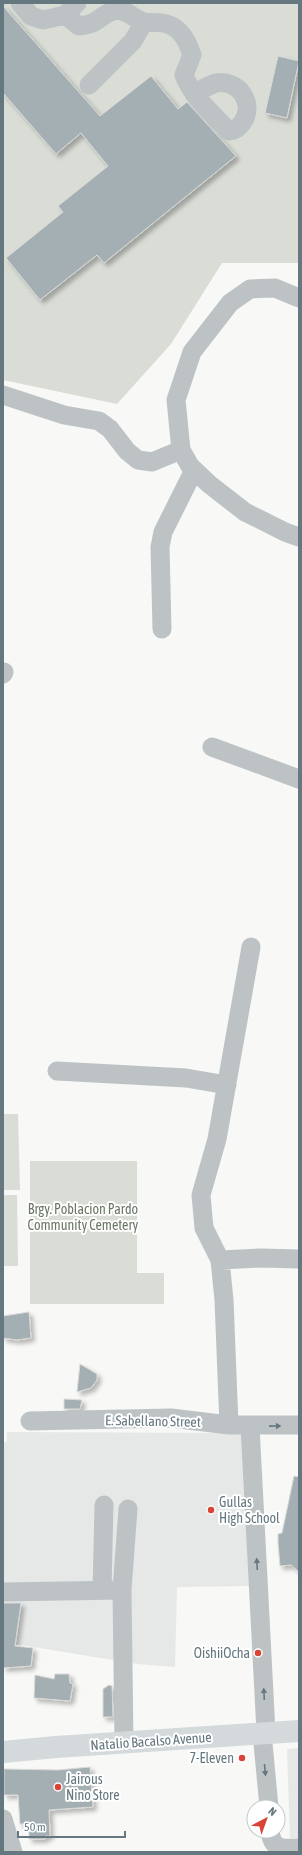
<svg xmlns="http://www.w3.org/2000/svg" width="302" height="1855" viewBox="0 0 302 1855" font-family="'Asap Condensed',sans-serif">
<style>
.built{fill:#e6e8e7}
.green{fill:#d9ddd6}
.building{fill:#a4afb3;stroke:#dadad8;filter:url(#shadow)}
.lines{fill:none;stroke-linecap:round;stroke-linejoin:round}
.minor{stroke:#bdc3c5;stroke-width:19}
.major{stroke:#d4d9db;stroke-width:22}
.oneway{fill:#65787f}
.poi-dot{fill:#d94436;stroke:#fff;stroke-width:1.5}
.labels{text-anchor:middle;stroke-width:4;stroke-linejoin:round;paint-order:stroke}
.park-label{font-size:14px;fill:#6a7864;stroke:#fff}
.street-label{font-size:14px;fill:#65787f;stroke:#fff}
.poi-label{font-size:14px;fill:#65787f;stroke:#fff;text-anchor:start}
</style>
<defs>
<filter id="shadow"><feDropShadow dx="3.5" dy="3.5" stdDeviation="2" flood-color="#0004"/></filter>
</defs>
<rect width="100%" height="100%" fill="#f8f8f6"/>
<path class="built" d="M 7,1432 L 243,1433 L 249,1586 L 177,1587 L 175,1667 L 137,1664 L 3,1642 L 3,1442 L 7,1442 Z
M 299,1748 L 299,1838 L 290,1838 L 287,1749 Z"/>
<path class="green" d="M 3,3 L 299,3 L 299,263 L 222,263 L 171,344 L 117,404 L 3,380 Z
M 18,1114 L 20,1190 L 3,1190 L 3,1114 Z
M 30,1161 L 137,1161 L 137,1273 L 164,1273 L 164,1304 L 30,1304 Z
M 3,1195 L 17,1195 L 18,1266 L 3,1266 Z"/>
<path class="building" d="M 3,6 L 100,116 L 151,76 L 178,109 L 187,102 L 236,156 L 104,263 L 97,255 L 40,300 L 6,258 L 63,212 L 58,206 L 108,166 L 81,133 L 56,154 L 3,93 Z
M 278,56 L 299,61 L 287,118 L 265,113 Z
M 29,1312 L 31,1338 L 17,1340 L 3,1338 L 3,1316 Z
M 80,1364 L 97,1374 L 97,1380 L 91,1388 L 77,1392 Z
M 64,1399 L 82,1400 L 80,1409 L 64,1409 Z
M 294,1476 L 299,1477 L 299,1572 L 291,1565 L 280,1566 L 278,1543 L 278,1534 L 282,1533 Z
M 3,1603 L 21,1603 L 15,1646 L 33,1648 L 31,1666 L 3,1668 Z
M 55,1674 L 69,1674 L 70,1683 L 73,1684 L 70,1701 L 34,1698 L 35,1675 L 54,1679 Z
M 109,1685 L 112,1686 L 113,1717 L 103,1717 L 103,1689 Z
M 90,1767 L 93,1807 L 49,1810 L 50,1836 L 45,1836 L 45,1839 L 29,1839 L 29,1824 L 20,1824 L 18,1795 L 4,1795 L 4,1769 L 58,1770 Z"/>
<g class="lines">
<path class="minor" d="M 20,3 L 31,16 L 43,20 L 65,15 L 77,3
M 65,15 L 79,26 C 98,25 98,16 113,11 C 124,7 134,19 144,22 C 150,23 157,22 163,23 C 180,26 187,40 192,55 L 184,75 C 192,97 213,114 229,131 C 236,130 238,128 242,123 C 256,104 239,79 216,83 C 209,85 201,90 194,94
M 89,85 L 133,41 L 144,22
M 299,298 L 275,288 L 250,289 L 230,303 L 192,352 L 176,400 L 181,450 L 190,466 L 209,484 L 245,512 L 285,532 L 299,537
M 3,395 L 64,415 L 99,421 L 110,429 L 127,451 L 138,460 L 152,462 L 181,450
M 162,629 L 160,547 L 163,532 L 194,470
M 3,674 L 4,672
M 212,747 L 299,779
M 57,1071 L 186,1078 L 227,1085
M 220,1260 L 261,1258 L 299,1259
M 30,1421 L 171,1418 L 229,1425 L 299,1425
M 229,1425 L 224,1300 L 220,1260 L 204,1228 L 201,1195 L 217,1139 L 251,947
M 250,1426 L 266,1732
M 102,1590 L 104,1505
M 3,1592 L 122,1590
M 262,1733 L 269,1807
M 124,1742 L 122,1590 L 128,1509
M 3,1819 L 13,1852
M 270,1831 C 272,1850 283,1849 299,1848"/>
<path class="major" d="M 3,1752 L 56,1747 L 299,1731"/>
</g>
<defs><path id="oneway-solid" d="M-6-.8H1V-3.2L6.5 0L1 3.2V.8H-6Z"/></defs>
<g class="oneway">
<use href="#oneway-solid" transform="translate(275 1426) rotate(-1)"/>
<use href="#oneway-solid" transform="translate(257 1564) rotate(-93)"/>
<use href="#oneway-solid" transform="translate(264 1694) rotate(-93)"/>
<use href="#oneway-solid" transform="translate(265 1770) rotate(85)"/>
</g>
<g class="poi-dot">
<circle cx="211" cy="1510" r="4"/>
<circle cx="258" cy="1653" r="4"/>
<circle cx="242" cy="1758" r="4"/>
<circle cx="58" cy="1787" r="4"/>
</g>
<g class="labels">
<g class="park-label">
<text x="83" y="1214">Brgy. Poblacion Pardo<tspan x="83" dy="16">Community Cemetery</tspan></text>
</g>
<g class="street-label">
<text transform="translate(153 1421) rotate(1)" y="5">E. Sabellano Street</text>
<text transform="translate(151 1741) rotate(-4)" y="5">Natalio Bacalso Avenue</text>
</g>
<g class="poi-label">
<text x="219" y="1507">Gullas<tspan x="219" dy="16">High School</tspan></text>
<text x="250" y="1658" text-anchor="end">OishiiOcha</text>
<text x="234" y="1763" text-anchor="end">7-Eleven</text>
<text x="66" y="1784">Jairous<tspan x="66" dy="16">Nino Store</tspan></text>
</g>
</g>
<rect width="302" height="1855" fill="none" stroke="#65787f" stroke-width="8"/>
<g transform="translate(266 1819) rotate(41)"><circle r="19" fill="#ffffff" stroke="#c1c9cc"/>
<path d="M0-3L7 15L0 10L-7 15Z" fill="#d94436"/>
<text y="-6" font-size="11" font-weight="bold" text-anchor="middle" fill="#65787f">N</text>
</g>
<path d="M18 1831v6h107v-6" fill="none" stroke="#65787f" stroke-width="2"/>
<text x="24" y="1831" font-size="12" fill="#65787f" stroke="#ffffff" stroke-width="3" paint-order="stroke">50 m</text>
</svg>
